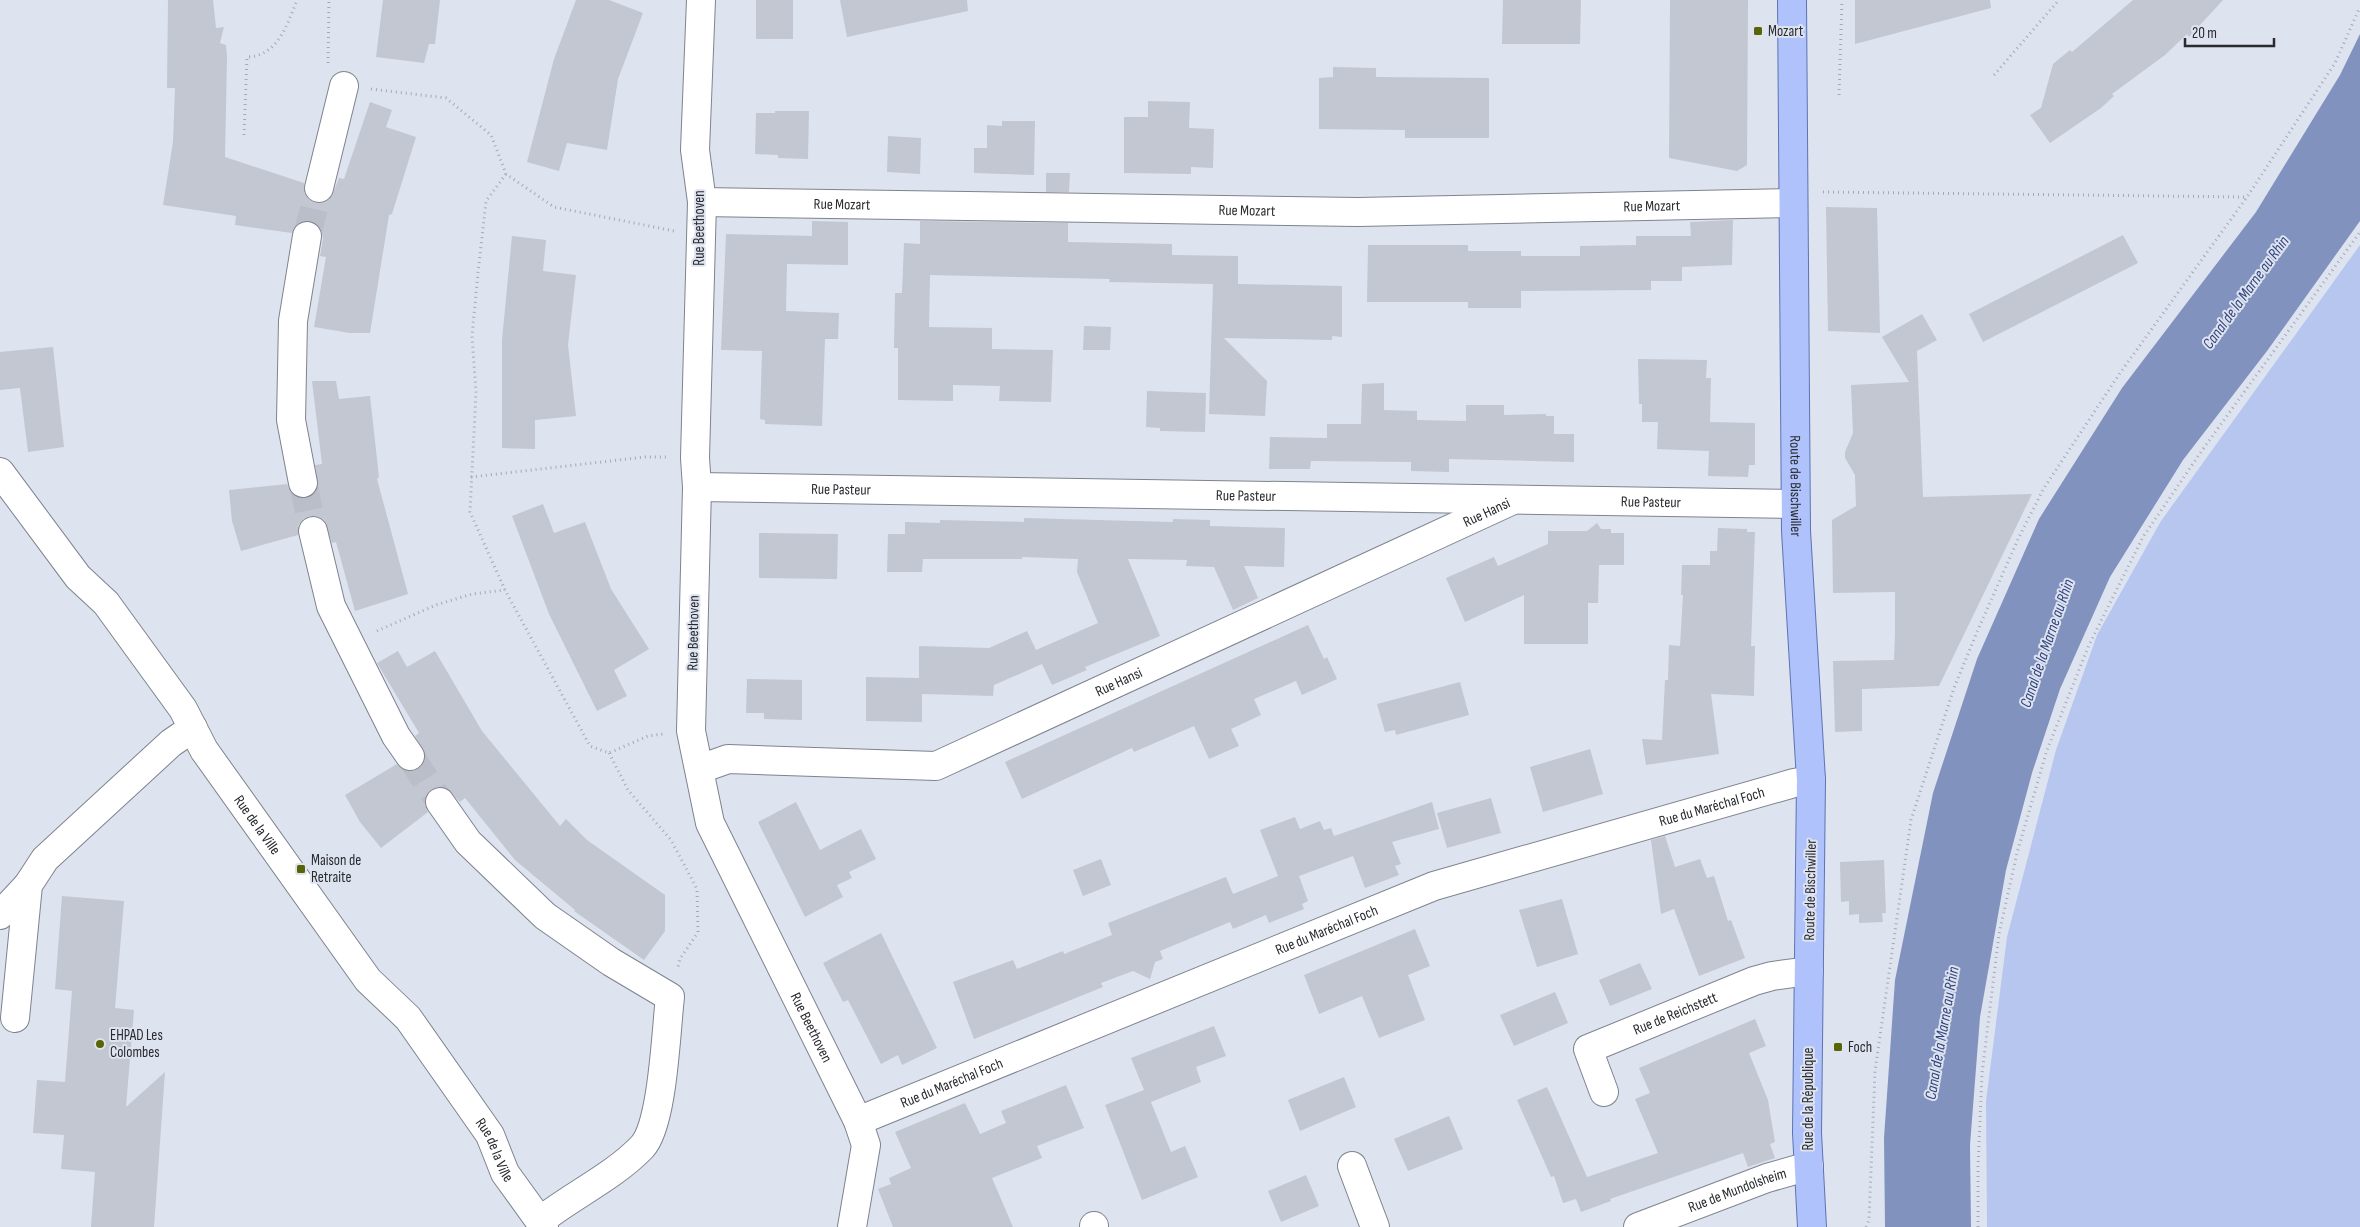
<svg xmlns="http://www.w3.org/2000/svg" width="2360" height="1227" viewBox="0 0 2360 1227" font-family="'Sofia Sans Condensed',sans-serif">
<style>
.green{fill:#b6c6ef}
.water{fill:#8192be}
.building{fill:#c2c7d2}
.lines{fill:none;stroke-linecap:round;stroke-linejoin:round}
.minor-tunnel{stroke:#babec9;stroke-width:28;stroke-dasharray:28 14;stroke-linecap:butt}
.minor-casing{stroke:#7e838e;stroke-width:30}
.major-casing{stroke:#5d73b2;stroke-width:30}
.path{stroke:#a5a9b3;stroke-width:3;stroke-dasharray:1 4;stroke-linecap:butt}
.minor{stroke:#fff;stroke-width:28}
.major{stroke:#afc2fb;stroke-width:28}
.poi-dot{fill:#586406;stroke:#dee3f0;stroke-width:2}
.labels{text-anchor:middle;stroke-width:4;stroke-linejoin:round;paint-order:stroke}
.poi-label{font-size:15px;fill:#292b2f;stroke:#dee3f0;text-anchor:start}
.street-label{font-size:15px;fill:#292b2f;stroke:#dee3f0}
.water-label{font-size:16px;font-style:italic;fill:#31437c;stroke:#dee3f0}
</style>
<rect width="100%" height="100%" fill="#dee3f0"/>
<path class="green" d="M 2360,245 L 2360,1227 L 1987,1227 L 1986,1101 L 2007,937 L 2056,750 L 2097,635 L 2161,521 Z"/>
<path class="water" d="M 2360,34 L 2360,221 L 2267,351 L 2183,460 L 2110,577 L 2060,689 L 2032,773 L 2006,870 L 1980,1017 L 1970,1145 L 1971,1227 L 1885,1227 L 1884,1138 L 1895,980 L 1933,793 L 1977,659 L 2039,519 L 2122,388 L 2256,212 L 2340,75 Z"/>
<path class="building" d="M 168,0 L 213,0 L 216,28 L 224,27 L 220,43 L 226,45 L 227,57 L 225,157 L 304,183 L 304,192 L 308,199 L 315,203 L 323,203 L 331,198 L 339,178 L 344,179 L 370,102 L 392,110 L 386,127 L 416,137 L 392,214 L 389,215 L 370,333 L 350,333 L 314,327 L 326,257 L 320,256 L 323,238 L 321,230 L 316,224 L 309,221 L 301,222 L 295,227 L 292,233 L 235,225 L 236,216 L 163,205 L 173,142 L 175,88 L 167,88 Z
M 383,0 L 440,0 L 435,44 L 429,44 L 424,63 L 376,57 Z
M 576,0 L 609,0 L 643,13 L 618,79 L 607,150 L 567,143 L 559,171 L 527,162 L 554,59 Z
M 756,0 L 793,0 L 793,39 L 756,39 Z
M 840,0 L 967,0 L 968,11 L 847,37 Z
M 1503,0 L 1581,0 L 1580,44 L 1502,44 Z
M 1670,0 L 1748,0 L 1747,165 L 1737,171 L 1669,158 Z
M 1855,0 L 1990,0 L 1991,8 L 1855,44 Z
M 2133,0 L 2223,0 L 2189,37 L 2187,34 L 2165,55 L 2112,94 L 2114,96 L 2101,108 L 2050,143 L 2030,115 L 2041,108 L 2053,64 L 2070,50 L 2072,52 Z
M 1333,67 L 1376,68 L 1376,77 L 1489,78 L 1489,138 L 1405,138 L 1405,130 L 1319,129 L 1319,78 L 1333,77 Z
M 1148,101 L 1190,102 L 1189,128 L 1214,129 L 1213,168 L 1191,167 L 1191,174 L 1124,173 L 1124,117 L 1148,117 Z
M 775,111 L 809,111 L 808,159 L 778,158 L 778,155 L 755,154 L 756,113 L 775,113 Z
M 1002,121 L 1035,121 L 1034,175 L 974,173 L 974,148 L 987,148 L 987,125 L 1002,126 Z
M 888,136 L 921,138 L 920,174 L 887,172 Z
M 1046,173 L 1070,173 L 1069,192 L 1046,192 Z
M 1826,207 L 1877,208 L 1880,333 L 1828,331 Z
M 1733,220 L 1732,265 L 1682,267 L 1682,281 L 1651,281 L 1651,290 L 1521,291 L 1521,308 L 1468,308 L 1468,302 L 1367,302 L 1368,245 L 1468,245 L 1468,251 L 1521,251 L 1521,256 L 1580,256 L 1580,246 L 1636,245 L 1636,236 L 1691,236 L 1690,222 Z
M 812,221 L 848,222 L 848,265 L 787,264 L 786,311 L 839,313 L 838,339 L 825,339 L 822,426 L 765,424 L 765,420 L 760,419 L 762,351 L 721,350 L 726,234 L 812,236 Z
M 920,221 L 1068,223 L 1068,242 L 1172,244 L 1172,255 L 1238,256 L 1238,284 L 1342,286 L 1342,337 L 1332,336 L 1332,340 L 1224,338 L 1267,381 L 1265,416 L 1209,414 L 1213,284 L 1109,282 L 1110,279 L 930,275 L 929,327 L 992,328 L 992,349 L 1053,350 L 1051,402 L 999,401 L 1000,386 L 953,385 L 953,401 L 898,400 L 898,348 L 894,348 L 895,293 L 902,293 L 904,243 L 920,244 Z
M 2123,235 L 2138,263 L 1983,342 L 1969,314 Z
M 512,236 L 546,240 L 543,271 L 576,275 L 568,345 L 576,416 L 535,420 L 535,449 L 502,448 L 502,340 Z
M 1922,314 L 1937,340 L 1917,351 L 1923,497 L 2032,494 L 1939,686 L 1862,689 L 1862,731 L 1835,732 L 1833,661 L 1894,660 L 1895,634 L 1895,592 L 1833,593 L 1832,520 L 1856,506 L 1855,475 L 1845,458 L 1845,452 L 1853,433 L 1851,385 L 1909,382 L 1882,337 Z
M 1084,326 L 1111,327 L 1110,350 L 1083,350 Z
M 53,347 L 64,447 L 28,452 L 20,388 L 0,390 L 0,352 Z
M 1638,359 L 1707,360 L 1706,378 L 1711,378 L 1710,422 L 1755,423 L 1755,465 L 1749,465 L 1748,477 L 1708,476 L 1709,451 L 1657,449 L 1658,422 L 1642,422 L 1642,404 L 1639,404 Z
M 312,381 L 336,381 L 339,399 L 370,396 L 379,477 L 377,479 L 408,594 L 355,611 L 336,542 L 332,543 L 324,520 L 317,516 L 309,516 L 303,519 L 298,526 L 298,535 L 241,551 L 232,521 L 229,490 L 287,484 L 292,494 L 297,498 L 305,498 L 313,495 L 318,489 L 315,465 L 322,464 Z
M 1384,383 L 1384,410 L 1417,411 L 1417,420 L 1466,421 L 1466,405 L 1504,405 L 1504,415 L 1546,414 L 1546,416 L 1554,416 L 1554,434 L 1574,434 L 1574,462 L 1449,459 L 1449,472 L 1411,471 L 1411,462 L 1311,461 L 1310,469 L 1269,469 L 1270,437 L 1327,438 L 1327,424 L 1361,424 L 1362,384 Z
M 1147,391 L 1206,393 L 1205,432 L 1160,431 L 1160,428 L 1146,427 Z
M 543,504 L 554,533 L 585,522 L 611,589 L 649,649 L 614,670 L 627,696 L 597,711 L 549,614 L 512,516 Z
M 1024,518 L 1173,522 L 1173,519 L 1210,520 L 1210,526 L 1285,528 L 1284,567 L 1244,566 L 1258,598 L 1233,610 L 1214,567 L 1186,566 L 1187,560 L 1128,559 L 1160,636 L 1085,667 L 1087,670 L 1052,685 L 1039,658 L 1042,664 L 994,685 L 993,696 L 922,694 L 922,722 L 866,721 L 866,677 L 919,678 L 919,646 L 989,648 L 1027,631 L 1036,650 L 1098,623 L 1077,572 L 1078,559 L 1022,557 L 1022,559 L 923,559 L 922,572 L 887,572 L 888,534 L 905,534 L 905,522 L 940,523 L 940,520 L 1024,522 Z
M 1597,523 L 1601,529 L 1611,529 L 1611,533 L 1624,533 L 1624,565 L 1599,565 L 1598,603 L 1588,603 L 1588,644 L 1524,644 L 1524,595 L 1465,622 L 1446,578 L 1494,557 L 1498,566 L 1548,544 L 1548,531 L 1587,531 Z
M 1718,528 L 1747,529 L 1747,532 L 1755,532 L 1751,646 L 1755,646 L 1754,696 L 1711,694 L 1719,754 L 1646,765 L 1642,739 L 1662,740 L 1665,680 L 1668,680 L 1669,645 L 1680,646 L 1683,595 L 1681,595 L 1682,565 L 1710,565 L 1710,551 L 1717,551 Z
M 759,533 L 838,534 L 837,579 L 759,578 Z
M 1308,625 L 1324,659 L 1327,657 L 1337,679 L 1302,695 L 1296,681 L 1254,699 L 1261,715 L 1231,729 L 1239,746 L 1209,759 L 1194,726 L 1134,752 L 1132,748 L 1022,799 L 1005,762 Z
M 398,651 L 407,667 L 435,651 L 482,731 L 560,826 L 566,819 L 587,840 L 665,895 L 665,931 L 644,960 L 574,911 L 575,910 L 515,860 L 465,798 L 460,802 L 446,788 L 438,787 L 431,790 L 426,796 L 424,803 L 428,812 L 381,848 L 360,822 L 345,795 L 397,764 L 403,770 L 411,772 L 419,768 L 424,762 L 425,754 L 415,736 L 419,733 L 377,663 Z
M 747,679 L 802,680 L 802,720 L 764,719 L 764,713 L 746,713 Z
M 1460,682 L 1469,715 L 1396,735 L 1395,730 L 1385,732 L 1377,704 Z
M 1590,749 L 1603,794 L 1543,812 L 1530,767 Z
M 1491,798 L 1501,833 L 1447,848 L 1437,813 Z
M 796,802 L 820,850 L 861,829 L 876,859 L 849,872 L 852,878 L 837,885 L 843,897 L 805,917 L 758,822 Z
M 1432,802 L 1439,829 L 1392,842 L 1401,864 L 1395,866 L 1399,875 L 1365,888 L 1353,856 L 1299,876 L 1308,901 L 1302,904 L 1304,909 L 1269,923 L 1266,915 L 1233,929 L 1230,922 L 1160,951 L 1163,959 L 1155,962 L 1150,979 L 1133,971 L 1101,983 L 1103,987 L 974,1039 L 953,982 L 1013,960 L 1017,969 L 1063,951 L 1064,954 L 1112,935 L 1108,923 L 1226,877 L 1233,894 L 1278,876 L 1260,830 L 1295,817 L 1300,829 L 1320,821 L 1324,830 L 1331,828 L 1334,836 Z
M 1665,836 L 1675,867 L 1700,859 L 1707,878 L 1714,876 L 1728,921 L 1731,920 L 1745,958 L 1699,976 L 1674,909 L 1661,914 L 1651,840 Z
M 1101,859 L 1111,885 L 1083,896 L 1073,870 Z
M 1884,860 L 1886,913 L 1882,913 L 1883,922 L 1859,923 L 1859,914 L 1849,915 L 1849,901 L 1841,902 L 1840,862 Z
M 62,896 L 124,901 L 115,1008 L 134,1010 L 126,1107 L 165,1072 L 154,1227 L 91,1227 L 95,1172 L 61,1169 L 64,1135 L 33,1133 L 37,1080 L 65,1082 L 72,991 L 55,989 Z
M 1562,899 L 1578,954 L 1537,967 L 1519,910 Z
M 1415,929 L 1430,966 L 1408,975 L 1425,1020 L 1379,1038 L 1362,996 L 1319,1014 L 1304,975 Z
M 881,933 L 937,1048 L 902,1065 L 898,1055 L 881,1064 L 848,1000 L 843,1002 L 823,963 Z
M 1640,963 L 1652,989 L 1610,1006 L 1599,980 Z
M 1555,992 L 1568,1023 L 1514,1046 L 1500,1015 Z
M 1755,1019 L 1766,1046 L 1749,1053 L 1768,1100 L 1775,1142 L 1770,1144 L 1775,1158 L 1748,1167 L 1743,1153 L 1610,1199 L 1611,1201 L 1581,1212 L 1576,1199 L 1563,1203 L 1554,1176 L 1551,1177 L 1517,1100 L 1547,1087 L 1587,1177 L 1658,1153 L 1635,1099 L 1650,1093 L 1639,1068 Z
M 1214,1026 L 1226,1056 L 1196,1067 L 1201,1082 L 1151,1102 L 1171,1152 L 1185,1146 L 1198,1177 L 1142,1200 L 1105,1105 L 1144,1090 L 1131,1058 Z
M 1344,1077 L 1356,1107 L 1300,1131 L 1288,1100 Z
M 1066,1085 L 1084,1128 L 1037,1146 L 1042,1158 L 992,1178 L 1013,1227 L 893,1227 L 878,1189 L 891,1184 L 889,1178 L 911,1168 L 895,1132 L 965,1103 L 980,1134 L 1006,1123 L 1001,1111 Z
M 1449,1116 L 1463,1149 L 1408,1171 L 1394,1139 Z
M 1306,1175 L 1319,1206 L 1281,1222 L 1268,1191 Z"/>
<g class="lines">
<path class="minor-tunnel" d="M 307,236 L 319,188
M 303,483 L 313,531
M 410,756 L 440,802"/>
<g class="minor-casing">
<g id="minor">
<path id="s1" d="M 701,0 L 695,150 L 702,202 L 695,458 L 697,487 L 691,731 L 710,823 L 858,1121 L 866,1145 L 852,1227"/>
<path d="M 319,188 L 344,86"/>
<path id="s2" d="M 702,202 L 1358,212 L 1792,203"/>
<path id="s3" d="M 0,472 L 78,577 L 106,603 L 183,709 L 204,750 L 368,980 L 408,1018 L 490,1135 L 505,1173 L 544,1227"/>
<path d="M 303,483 L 291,420 L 293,321 L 307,236"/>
<path id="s4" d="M 697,487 L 1795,504"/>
<path d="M 313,531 L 331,606 L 396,736 L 410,756"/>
<path id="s5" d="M 700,769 L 728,759 L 936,766 L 1511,501"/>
<path d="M 440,802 L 468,842 L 545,916 L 611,962 L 670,997 C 666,1030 663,1125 642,1147 C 613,1177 573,1195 540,1221"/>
<path d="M 0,915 L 28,885"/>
<path d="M 15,1018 L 28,885 L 45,859 L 171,743 L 193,728"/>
<path id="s6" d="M 1604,1092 L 1588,1049 L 1754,981 L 1772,976 L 1809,971"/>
<path id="s7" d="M 858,1121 L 1434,886 L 1794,783 L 1811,780"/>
<path d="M 1352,1166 L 1375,1227"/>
<path d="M 1094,1226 L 1094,1227"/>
<path id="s8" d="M 1638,1227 L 1767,1178 L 1809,1166"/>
</g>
</g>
<g class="major-casing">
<g id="major">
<path id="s9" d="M 1792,0 L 1796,531 L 1811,780 L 1807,1133 L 1812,1227"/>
</g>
</g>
<path class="path" d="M 328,63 L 329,0
M 1994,75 L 2059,0
M 371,89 L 446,98 L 491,135 L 506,174 L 554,207 L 674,231
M 1839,95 L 1842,0
M 244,135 L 247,57 C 278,56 287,25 297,0
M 506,174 L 486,201 L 478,273 L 472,336 L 476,392 L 470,512 L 505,590 L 590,746 L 609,753 L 648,736 L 663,734
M 1823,192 L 2247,197
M 471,477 L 645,457 L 667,457
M 377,631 L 436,605 L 472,594 L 505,590
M 609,753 L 628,790 L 671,840 L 697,889 L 698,932 L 680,959 L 678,967
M 1866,1227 L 1869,1220 L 1875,1071 L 1911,820 L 1954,688 L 1977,632 L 2019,537 L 2044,488 L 2120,373 L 2247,197 L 2335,63 L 2360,7
M 1978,1227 L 1978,1167 L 1982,1074 L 1999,934 L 2017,853 L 2047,750 L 2089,645 L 2143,537 L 2203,449 L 2360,232"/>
<use href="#minor" class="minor"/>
<use href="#major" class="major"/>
</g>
<g class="poi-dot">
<rect x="1753" y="26" width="10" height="10" rx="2.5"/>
<rect x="296" y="864" width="10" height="10" rx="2.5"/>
<circle cx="100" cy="1044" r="5"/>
<rect x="1833" y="1042" width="10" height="10" rx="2.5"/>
</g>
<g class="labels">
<g class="poi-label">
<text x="1768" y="36">Mozart</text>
<text x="311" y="865">Maison de<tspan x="311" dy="17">Retraite</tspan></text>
<text x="110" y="1040">EHPAD Les<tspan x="110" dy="17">Colombes</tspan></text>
<text x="1848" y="1052">Foch</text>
</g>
<g class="street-label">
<text dy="5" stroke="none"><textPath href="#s2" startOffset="140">Rue Mozart</textPath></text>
<text dy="5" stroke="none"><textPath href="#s2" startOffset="950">Rue Mozart</textPath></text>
<text dy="5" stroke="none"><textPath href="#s2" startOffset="545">Rue Mozart</textPath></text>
<text transform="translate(699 228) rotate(-90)" y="5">Rue Beethoven</text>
<text dy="5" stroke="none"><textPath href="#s9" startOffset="486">Route de Bischwiller</textPath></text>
<text dy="5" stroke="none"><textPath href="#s4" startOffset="144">Rue Pasteur</textPath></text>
<text dy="5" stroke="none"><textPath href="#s4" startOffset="549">Rue Pasteur</textPath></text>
<text dy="5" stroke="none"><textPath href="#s4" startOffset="954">Rue Pasteur</textPath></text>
<text dy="5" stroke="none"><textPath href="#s5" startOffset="844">Rue Hansi</textPath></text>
<text transform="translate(693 633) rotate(-89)" y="5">Rue Beethoven</text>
<text dy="5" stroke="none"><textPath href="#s5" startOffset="439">Rue Hansi</textPath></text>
<text dy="5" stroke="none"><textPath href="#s7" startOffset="911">Rue du Maréchal Foch</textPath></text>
<text dy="5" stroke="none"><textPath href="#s3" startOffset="438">Rue de la Ville</textPath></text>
<text transform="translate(1810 890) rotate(-89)" y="5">Route de Bischwiller</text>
<text dy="5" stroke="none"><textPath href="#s7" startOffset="506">Rue du Maréchal Foch</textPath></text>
<text dy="5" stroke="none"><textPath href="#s6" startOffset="140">Rue de Reichstett</textPath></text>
<text dy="5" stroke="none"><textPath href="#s1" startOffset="1054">Rue Beethoven</textPath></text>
<text dy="5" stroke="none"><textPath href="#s7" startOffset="101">Rue du Maréchal Foch</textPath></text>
<text transform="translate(1808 1099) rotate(-90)" y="5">Rue de la République</text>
<text dy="5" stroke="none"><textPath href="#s3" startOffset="842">Rue de la Ville</textPath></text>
<text dy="5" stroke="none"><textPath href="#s8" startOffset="106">Rue de Mundolsheim</textPath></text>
</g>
<g class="water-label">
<text transform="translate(2245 292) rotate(-54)" y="6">Canal de la Marne au Rhin</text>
<text transform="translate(2046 643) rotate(-71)" y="6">Canal de la Marne au Rhin</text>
<text transform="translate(1941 1033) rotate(-80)" y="6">Canal de la Marne au Rhin</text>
</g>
</g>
<path d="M2185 38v8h89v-8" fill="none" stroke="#292b2f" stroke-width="2.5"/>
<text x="2192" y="38" font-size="15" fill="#292b2f" stroke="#dee3f0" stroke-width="4" paint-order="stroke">20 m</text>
</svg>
